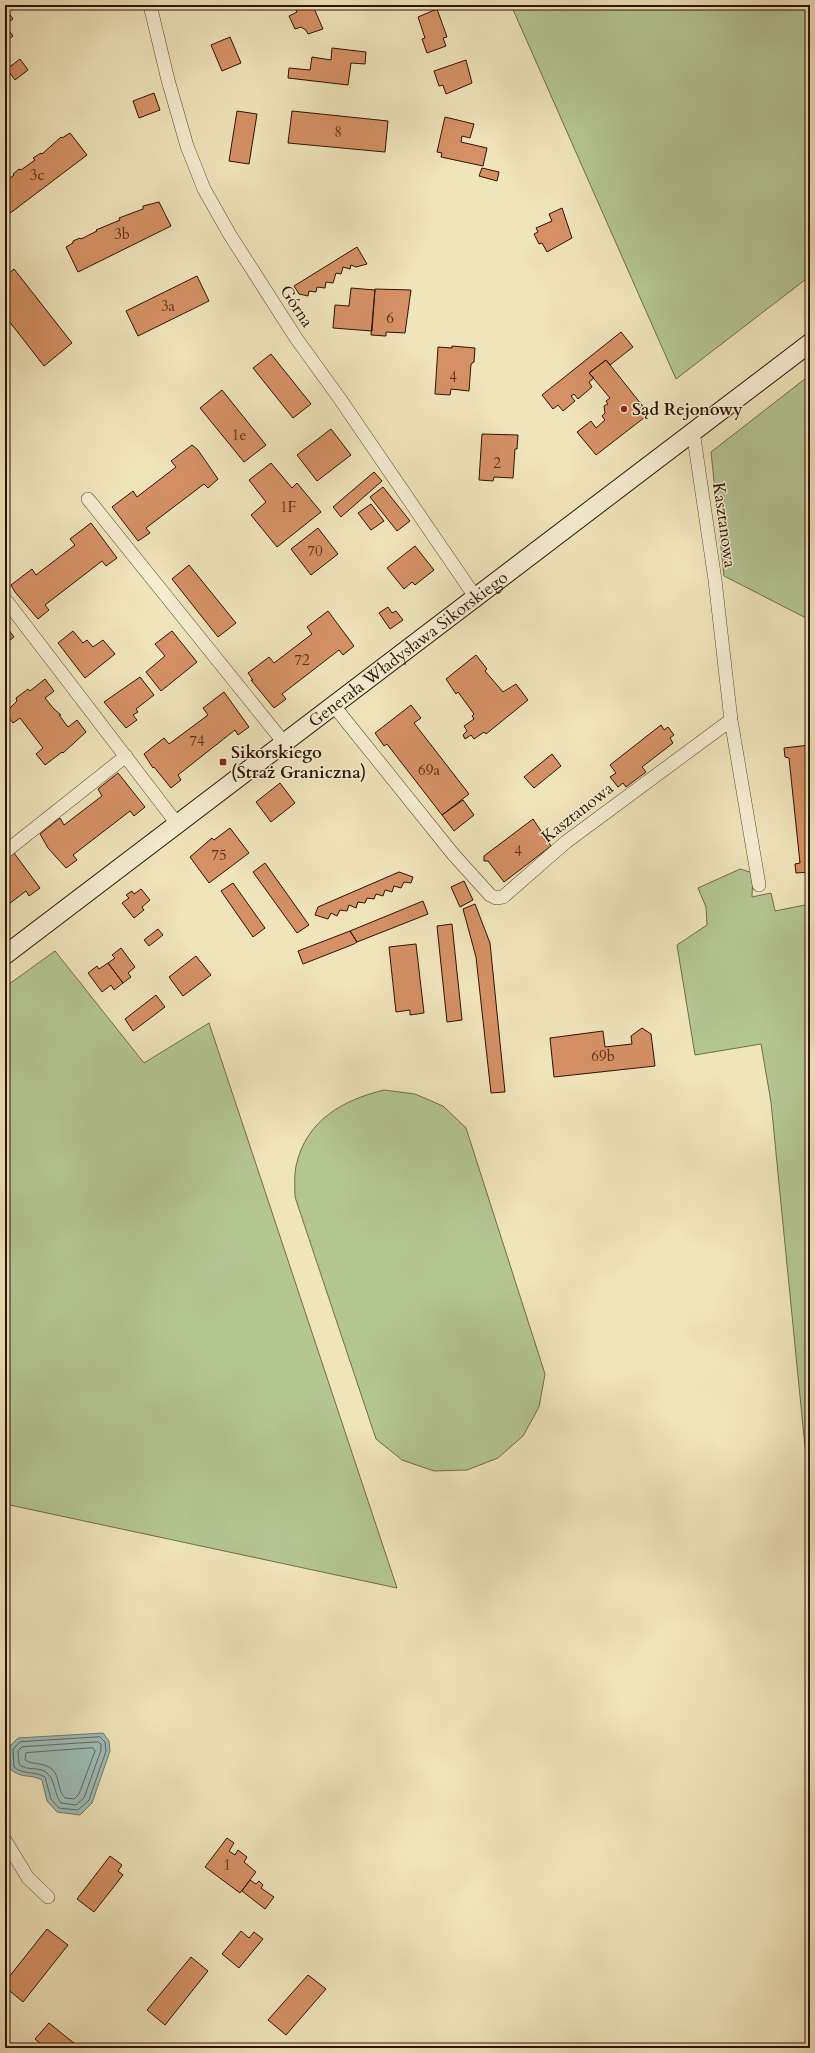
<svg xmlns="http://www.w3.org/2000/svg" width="815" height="2053" viewBox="0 0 815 2053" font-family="Cardo,serif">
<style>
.green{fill:#b4c594;stroke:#706c4a}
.water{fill:#9dbdb8;stroke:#70796f}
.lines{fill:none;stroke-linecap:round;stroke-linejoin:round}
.shore{stroke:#65685c;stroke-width:1}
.building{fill:#d59165;stroke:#2d1201}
.street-casing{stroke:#5e462f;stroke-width:14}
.secondary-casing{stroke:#2d1201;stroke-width:20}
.street{stroke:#f5edd2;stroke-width:13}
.secondary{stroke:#f5edd2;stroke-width:18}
.poi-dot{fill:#8f2418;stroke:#f5edd2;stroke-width:1.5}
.labels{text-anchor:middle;stroke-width:3;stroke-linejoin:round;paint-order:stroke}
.number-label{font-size:15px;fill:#57321a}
.street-label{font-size:17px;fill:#2d1201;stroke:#f5edd2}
.poi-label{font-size:17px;font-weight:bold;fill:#2d1201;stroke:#f5edd2;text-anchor:start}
</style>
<rect width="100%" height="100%" fill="#f0e4ba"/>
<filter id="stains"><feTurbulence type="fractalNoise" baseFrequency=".005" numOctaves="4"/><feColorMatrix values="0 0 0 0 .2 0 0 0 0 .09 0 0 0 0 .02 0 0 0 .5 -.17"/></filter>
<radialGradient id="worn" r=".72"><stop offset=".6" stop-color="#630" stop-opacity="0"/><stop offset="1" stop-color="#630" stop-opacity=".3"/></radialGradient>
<path class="green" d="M 511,5 L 810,5 L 810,276 L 676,379 Z
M 810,375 L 810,620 L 724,576 L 711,452 Z
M 740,869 L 753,873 L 752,897 L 771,893 L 775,911 L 810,904 L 810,1446 L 805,1447 L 771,1102 L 761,1044 L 695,1055 L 677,945 L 707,925 L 706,907 L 698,888 Z
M 55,951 L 144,1063 L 209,1023 L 397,1588 L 5,1504 L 5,987 Z
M 384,1090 L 415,1094 L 443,1106 L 466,1128 L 545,1374 L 539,1407 L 523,1436 L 498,1458 L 467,1470 L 434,1471 L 402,1460 L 376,1439 L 295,1197 C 295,1187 294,1176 296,1166 C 306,1120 343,1100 384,1090 Z"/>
<path class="water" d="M 103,1733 L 109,1741 L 110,1751 L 92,1803 L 80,1815 L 57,1812 L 47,1801 L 42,1780 C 29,1773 24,1780 10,1769 L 9,1747 L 18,1738 Z"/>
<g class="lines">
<path class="shore" d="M 100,1737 L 105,1742 L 106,1751 L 89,1800 L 78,1810 L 59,1808 L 51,1799 L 45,1777 C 35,1771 23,1775 14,1767 L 13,1749 L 20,1742 Z
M 98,1742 L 101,1744 L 101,1750 L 84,1798 L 76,1805 L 61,1803 C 54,1794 55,1780 48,1774 C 40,1765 26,1772 19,1764 L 18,1751 L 22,1747 Z
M 93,1748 L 95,1751 L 79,1794 L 74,1799 L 65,1798 C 57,1790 60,1776 52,1769 C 43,1762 32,1765 25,1760 L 26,1753 Z"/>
</g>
<path class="building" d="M 293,5 L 313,6 L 323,29 L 308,34 L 306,30 L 301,27 L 295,29 L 289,16 L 297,12 Z
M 5,8 L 13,19 L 5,25 L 13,36 L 5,42 Z
M 437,9 L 447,37 L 443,38 L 446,46 L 427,53 L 422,39 L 425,38 L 418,17 Z
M 230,37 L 241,63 L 222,71 L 211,45 Z
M 332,48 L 366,52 L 365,64 L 351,63 L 348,85 L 288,78 L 289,68 L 310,70 L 312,57 L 331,60 Z
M 20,59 L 28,70 L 15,80 L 7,69 Z
M 466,60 L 472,83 L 446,94 L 443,85 L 439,86 L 434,71 Z
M 154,93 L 160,110 L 139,118 L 133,101 Z
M 237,111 L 257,114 L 249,164 L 229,161 Z
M 292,111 L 388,121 L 385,152 L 288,143 Z
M 445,117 L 474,124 L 470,138 L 462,136 L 461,142 L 487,148 L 483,166 L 441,157 L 442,153 L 437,152 Z
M 70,133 L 87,155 L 5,217 L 5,182 L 14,175 L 13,174 L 19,169 L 21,170 L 35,160 L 33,158 L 41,153 L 42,154 L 61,137 L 62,138 Z
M 482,168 L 499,172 L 497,181 L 479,176 Z
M 159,202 L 171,226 L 78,272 L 66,247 L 73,243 L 73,241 L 80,238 L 81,239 L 97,231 L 96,230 L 120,220 L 119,218 L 143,209 L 143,206 Z
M 562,208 L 572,238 L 547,252 L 542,243 L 539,244 L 534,234 L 538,232 L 536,228 L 552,221 L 549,214 Z
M 357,247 L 367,264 L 356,267 L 351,265 L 350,269 L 343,267 L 341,274 L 336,273 L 333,283 L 326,282 L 325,288 L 317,287 L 316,292 L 309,291 L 308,296 L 299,294 L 294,286 Z
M 14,269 L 72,343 L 44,366 L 5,316 L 5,277 Z
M 197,276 L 209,301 L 138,336 L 126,311 Z
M 351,288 L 375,290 L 372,331 L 333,328 L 335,305 L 349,306 Z
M 375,289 L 411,290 L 405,333 L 386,332 L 386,336 L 371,335 Z
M 621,332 L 633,347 L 610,365 L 606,360 L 589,373 L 594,378 L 589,382 L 592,387 L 578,399 L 574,394 L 571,396 L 575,401 L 563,411 L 558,405 L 553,409 L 542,395 Z
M 452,346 L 475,348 L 474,362 L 471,364 L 469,391 L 451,389 L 450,395 L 435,394 L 438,347 L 452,348 Z
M 271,354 L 311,404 L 293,418 L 253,368 Z
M 606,360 L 649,414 L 596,455 L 577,432 L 591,421 L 596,428 L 605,420 L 602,416 L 605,413 L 604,406 L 608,404 L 606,401 L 610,398 L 589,373 Z
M 222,390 L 266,445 L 244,462 L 200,408 Z
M 331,429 L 351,455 L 317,481 L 297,455 Z
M 482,434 L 518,435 L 517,449 L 515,449 L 513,478 L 494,477 L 493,481 L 479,480 Z
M 192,445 L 198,450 L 218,479 L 208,488 L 204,484 L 146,528 L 150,533 L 138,541 L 112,507 L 133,491 L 137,497 L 176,467 L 171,461 Z
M 271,463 L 292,488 L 297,483 L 321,512 L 277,547 L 251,515 L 266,502 L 249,480 Z
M 374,472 L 382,481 L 341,517 L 333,507 Z
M 383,487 L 410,521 L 397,531 L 370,497 Z
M 371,504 L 384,521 L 371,530 L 358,513 Z
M 91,523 L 117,558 L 106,566 L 102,561 L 45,605 L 49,610 L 38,619 L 15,592 L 11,585 L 32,569 L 36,575 L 75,545 L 70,539 Z
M 318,528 L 338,554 L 311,575 L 291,549 Z
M 415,546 L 434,570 L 415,585 L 412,582 L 404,589 L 387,568 Z
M 189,565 L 236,623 L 218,637 L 172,579 Z
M 388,607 L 392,613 L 396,611 L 403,620 L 390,629 L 379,613 Z
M 328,611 L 354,646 L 343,655 L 339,650 L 282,694 L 286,699 L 274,708 L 251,680 L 253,680 L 248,673 L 269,657 L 274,663 L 312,634 L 307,627 Z
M 5,625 L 14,637 L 5,644 Z
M 73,631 L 83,643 L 87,640 L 93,647 L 103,640 L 115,654 L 85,678 L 58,643 Z
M 172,631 L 197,662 L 161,691 L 146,672 L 165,656 L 155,644 Z
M 476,655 L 487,669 L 485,671 L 503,692 L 516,684 L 528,700 L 486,734 L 484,732 L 474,739 L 471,735 L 465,739 L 463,735 L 467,731 L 464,726 L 474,719 L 472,716 L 474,714 L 458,692 L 456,694 L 446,679 Z
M 140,677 L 154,695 L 136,709 L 138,712 L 133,715 L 137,720 L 126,728 L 104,702 Z
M 45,679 L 54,691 L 45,698 L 54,709 L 61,715 L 59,715 L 68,727 L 77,720 L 86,732 L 63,753 L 62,752 L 45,765 L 36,754 L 43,748 L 20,718 L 13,723 L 5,713 L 17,701 L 16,698 L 28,689 L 30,691 Z
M 224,692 L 249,727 L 238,735 L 235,730 L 178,775 L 181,780 L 171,788 L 154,767 L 153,768 L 144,754 L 164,738 L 169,744 L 208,715 L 203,708 Z
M 411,705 L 421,718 L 414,723 L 469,794 L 442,815 L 387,744 L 384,746 L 375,733 Z
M 661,725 L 664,730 L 668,727 L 674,735 L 670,738 L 673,743 L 642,767 L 646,772 L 626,787 L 623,783 L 618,787 L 610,777 L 616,773 L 610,765 Z
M 810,745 L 810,872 L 796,873 L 795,864 L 800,863 L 789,758 L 785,757 L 784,748 Z
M 552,754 L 561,766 L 534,788 L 524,777 Z
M 118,773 L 145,807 L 134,816 L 130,811 L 73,855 L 77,860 L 66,868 L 48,848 L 40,834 L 60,818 L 64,825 L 102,796 L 98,789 Z
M 280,783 L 295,803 L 271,822 L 256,802 Z
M 463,800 L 474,815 L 454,831 L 442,815 Z
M 533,819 L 551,846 L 504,882 L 488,861 L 484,861 L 484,856 Z
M 230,828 L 249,853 L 209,883 L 190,857 L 212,838 L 214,840 Z
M 14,853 L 40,888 L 29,896 L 26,891 L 5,907 L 5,860 Z
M 265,863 L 309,925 L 297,933 L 253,872 Z
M 399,872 L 413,877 L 411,883 L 404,882 L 401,888 L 394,886 L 392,892 L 385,890 L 383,896 L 376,894 L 374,899 L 367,898 L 365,903 L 358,902 L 356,908 L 349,905 L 347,911 L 340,910 L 337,916 L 331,913 L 328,919 L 315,915 L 318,907 Z
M 464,881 L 473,900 L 460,907 L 451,887 Z
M 233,883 L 265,928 L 253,937 L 221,891 Z
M 141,889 L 150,900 L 142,907 L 144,910 L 134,918 L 122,903 L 129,898 L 126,895 L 132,891 L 134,894 Z
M 423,901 L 428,914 L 357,942 L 350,931 Z
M 475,904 L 490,943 L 505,1092 L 491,1093 L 476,957 L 463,909 Z
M 452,924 L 462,1020 L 447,1022 L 437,926 Z
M 158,929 L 163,935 L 149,946 L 144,940 Z
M 350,931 L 357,942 L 354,944 L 303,964 L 298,951 Z
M 416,944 L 424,1013 L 410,1015 L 410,1010 L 396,1012 L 389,947 Z
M 121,948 L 135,967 L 128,973 L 131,977 L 123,983 L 108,963 L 115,958 L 112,955 Z
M 196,956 L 211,975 L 183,996 L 169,977 Z
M 108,963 L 123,983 L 114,990 L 111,985 L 102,992 L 88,973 L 97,966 L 99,969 Z
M 156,995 L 165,1007 L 133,1031 L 125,1019 Z
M 642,1028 L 651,1034 L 655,1066 L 554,1077 L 550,1038 L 603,1031 L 605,1047 L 632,1044 L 631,1036 Z
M 227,1838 L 234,1843 L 229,1851 L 235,1855 L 238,1850 L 247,1857 L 244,1862 L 256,1872 L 240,1893 L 205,1867 Z
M 110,1856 L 122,1865 L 118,1871 L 123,1875 L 94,1912 L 77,1899 Z
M 250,1880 L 256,1884 L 259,1881 L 263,1885 L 261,1888 L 274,1897 L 265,1909 L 242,1891 Z
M 47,1929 L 68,1945 L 23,2002 L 5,1987 L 5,1982 Z
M 241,1931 L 249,1938 L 254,1932 L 263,1939 L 239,1968 L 222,1954 Z
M 191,1957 L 208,1971 L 165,2025 L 147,2010 Z
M 308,1975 L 326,1989 L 286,2035 L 268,2020 Z
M 49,2023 L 80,2048 L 46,2048 L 35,2039 Z"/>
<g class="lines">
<g class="street-casing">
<path id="street" d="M 150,5 L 168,80 L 187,146 L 204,189 L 230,235 L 296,338 L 340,399 L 476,598
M 693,431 L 715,580 L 731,720 L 759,885
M 88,499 L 285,744
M 5,599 L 178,825
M 334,706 L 453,854 L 490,895 L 496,898 L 503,897 L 566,842 L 731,720
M 5,852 L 126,756
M 5,1840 L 28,1878 L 48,1897"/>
</g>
<g class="secondary-casing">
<g id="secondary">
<path id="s1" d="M 5,955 L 810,343"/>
</g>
</g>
<use href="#street" class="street"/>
<use href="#secondary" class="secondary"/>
</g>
<g class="poi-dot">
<circle cx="624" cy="409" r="4"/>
<rect x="219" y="758" width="8" height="8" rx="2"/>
</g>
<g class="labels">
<g class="number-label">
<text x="338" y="137">8</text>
<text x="37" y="180">3c</text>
<text x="122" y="239">3b</text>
<text x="168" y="311">3a</text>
<text x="390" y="323">6</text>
<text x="453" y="382">4</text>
<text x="239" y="440">1e</text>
<text x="497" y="468">2</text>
<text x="288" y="512">1F</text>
<text x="315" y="556">70</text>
<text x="302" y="665">72</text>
<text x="197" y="746">74</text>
<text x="429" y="775">69a</text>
<text x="518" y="856">4</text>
<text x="219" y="860">75</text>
<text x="603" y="1061">69b</text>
<text x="227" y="1870">1</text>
</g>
<g class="street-label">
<text transform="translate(297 306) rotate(57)" y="6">Górna</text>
<text transform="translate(725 525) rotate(82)" y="6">Kasztanowa</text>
<text dy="6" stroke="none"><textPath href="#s1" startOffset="506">Generała Władysława Sikorskiego</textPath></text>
<text transform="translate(577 812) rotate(-38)" y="6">Kasztanowa</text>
</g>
<g class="poi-label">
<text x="632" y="415">Sąd Rejonowy</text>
<text x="231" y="758">Sikorskiego<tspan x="231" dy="20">(Straż Graniczna)</tspan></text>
</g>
</g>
<rect width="815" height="2053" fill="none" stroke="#f0e4ba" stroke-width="20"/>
<rect x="6" y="6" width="803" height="2041" fill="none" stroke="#2d1201" stroke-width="2"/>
<rect x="10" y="10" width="795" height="2033" fill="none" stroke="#2d1201"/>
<rect width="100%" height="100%" filter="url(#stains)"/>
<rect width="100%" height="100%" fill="url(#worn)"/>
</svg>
